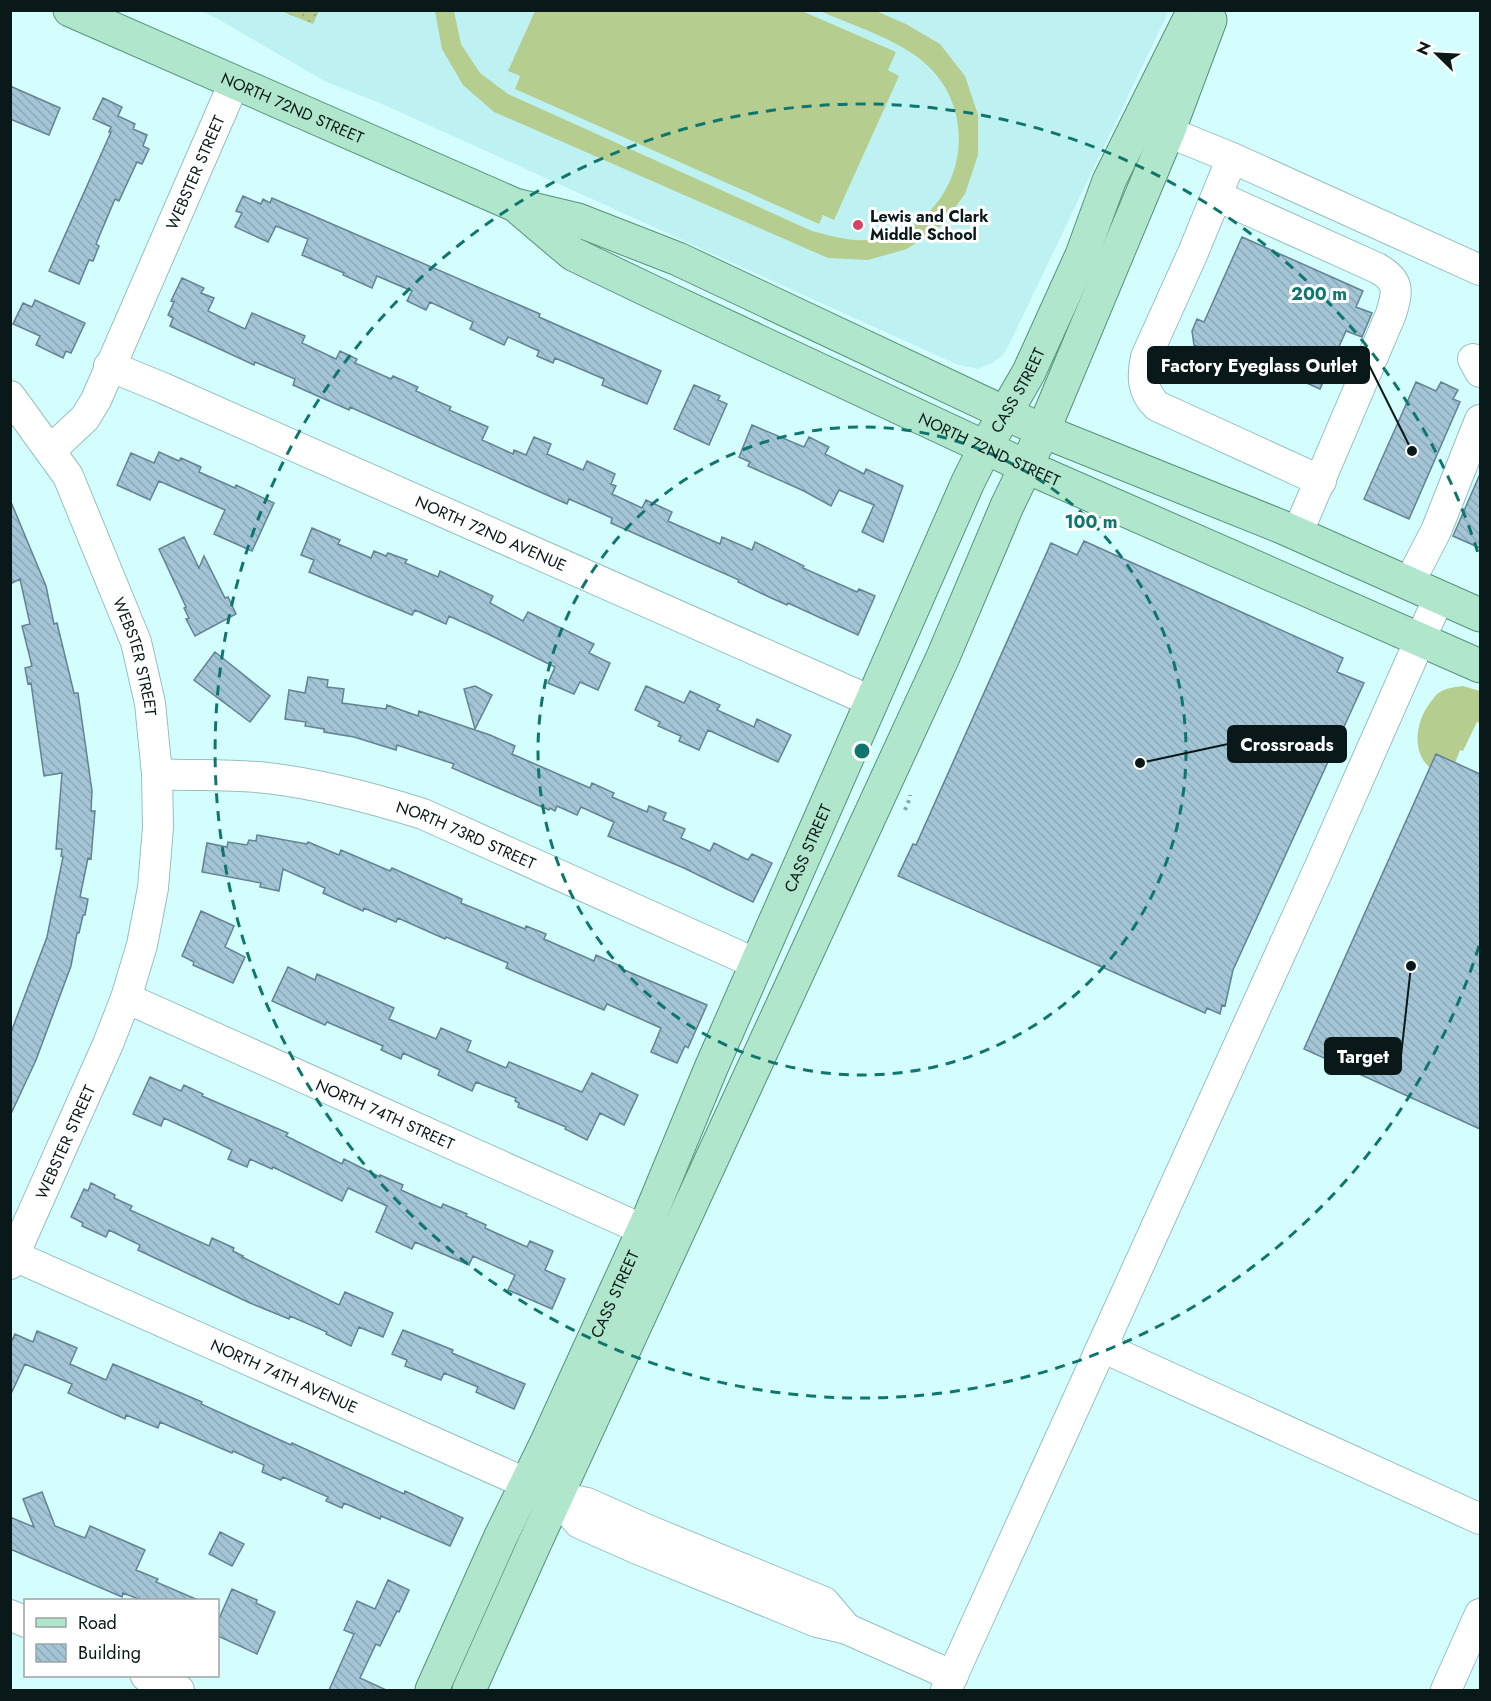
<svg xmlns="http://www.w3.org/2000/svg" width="1491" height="1701" viewBox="0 0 1491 1701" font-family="Jost,sans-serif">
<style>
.built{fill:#bef2f2}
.grass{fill:#b5ce90}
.park{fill:url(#park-dots)}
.building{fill:url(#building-back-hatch);stroke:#638292;stroke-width:1.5}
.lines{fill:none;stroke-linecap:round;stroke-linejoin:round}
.minor-casing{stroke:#96bfbe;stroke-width:32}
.major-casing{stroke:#549477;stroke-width:35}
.path{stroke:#88a8a8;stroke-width:4;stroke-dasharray:3 4.5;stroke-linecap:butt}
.minor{stroke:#fff;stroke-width:30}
.major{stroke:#b0e6cb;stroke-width:33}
.ring{fill:none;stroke:#0f766e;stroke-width:3;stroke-dasharray:10 8}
.poi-dot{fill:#d34467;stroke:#fff;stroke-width:2}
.labels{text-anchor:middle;stroke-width:6;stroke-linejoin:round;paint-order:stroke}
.street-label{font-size:16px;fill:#091919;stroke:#fff}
.poi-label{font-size:16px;font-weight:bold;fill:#091919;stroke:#fff;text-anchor:start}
.centre{fill:#0f766e;stroke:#fff;stroke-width:3}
.ring-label{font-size:18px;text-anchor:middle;font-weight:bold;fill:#0f766e;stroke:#fff;stroke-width:6;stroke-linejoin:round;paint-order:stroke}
.leader{fill:none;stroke:#091919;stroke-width:2}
.callout-dot{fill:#091919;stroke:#fff;stroke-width:2}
.callout{fill:#091919;stroke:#091919;stroke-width:2}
.callout-label{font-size:18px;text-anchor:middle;font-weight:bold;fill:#fff}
</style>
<defs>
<pattern id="park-dots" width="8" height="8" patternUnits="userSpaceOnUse" patternTransform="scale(1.5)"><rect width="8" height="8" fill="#b5ce90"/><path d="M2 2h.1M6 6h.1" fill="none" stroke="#9ab07c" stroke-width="1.8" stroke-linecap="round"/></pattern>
<pattern id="building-back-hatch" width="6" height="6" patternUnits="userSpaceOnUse" patternTransform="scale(1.5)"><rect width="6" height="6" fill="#a4c5d6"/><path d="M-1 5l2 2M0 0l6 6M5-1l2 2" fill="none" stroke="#8ca9b7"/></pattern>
</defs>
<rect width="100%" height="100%" fill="#d4fefe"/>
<path class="built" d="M 200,11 L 1169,11 L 1008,347 L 1002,356 L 992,363 L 978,369 L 958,365 L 382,104 L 326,82 L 216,18 Z"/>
<path class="grass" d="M 435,11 L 454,11 L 461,44 L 480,73 L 508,94 L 812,231 C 832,236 853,243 875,239 C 956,227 987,124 929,67 C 905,42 852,25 820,11 L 876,11 L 906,24 L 940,44 L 965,76 L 978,115 L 978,155 L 965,194 L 941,226 L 907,249 L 868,260 L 828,258 L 494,112 L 463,85 L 442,49 Z
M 802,11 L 896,52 L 888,70 L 899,76 L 834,220 L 823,215 L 819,224 L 515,89 L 520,76 L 508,71 L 535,11 Z
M 1463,686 L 1480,691 L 1480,723 L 1477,722 L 1463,751 L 1460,750 L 1455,763 L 1430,768 C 1411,751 1416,721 1430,703 C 1433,699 1436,694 1440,692 C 1446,688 1455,687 1463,686 Z"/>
<path class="park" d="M 281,11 L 319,10 L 319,11 L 313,24 Z"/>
<path class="building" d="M 10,86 L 60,108 L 49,135 L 10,119 Z
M 103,98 L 122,107 L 118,116 L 135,124 L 133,129 L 147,135 L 143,146 L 149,149 L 142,164 L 137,162 L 119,201 L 115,199 L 96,244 L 99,246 L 93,261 L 89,260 L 79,284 L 49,271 L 111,132 L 109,132 L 111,127 L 93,119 Z
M 243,196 L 261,204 L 263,199 L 270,203 L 272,198 L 540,314 L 539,317 L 661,371 L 647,404 L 602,385 L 604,379 L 555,358 L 553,363 L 537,356 L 539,351 L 508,337 L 504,345 L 470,329 L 473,322 L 430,302 L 426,310 L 407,301 L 412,291 L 377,276 L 372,288 L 343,275 L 344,273 L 302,255 L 308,239 L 276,226 L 268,242 L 235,227 L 242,213 L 236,211 Z
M 1242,237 L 1363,291 L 1356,307 L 1372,313 L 1362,337 L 1346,331 L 1320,389 L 1268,366 L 1263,376 L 1194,345 L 1192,331 L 1197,319 L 1204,322 Z
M 182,278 L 204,288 L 201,293 L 214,298 L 208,311 L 245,329 L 252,313 L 305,336 L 302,343 L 336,359 L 340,351 L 357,359 L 355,363 L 391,379 L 393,376 L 418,387 L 416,391 L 451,407 L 449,410 L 488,427 L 482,440 L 513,454 L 514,450 L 526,455 L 534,437 L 551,444 L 547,454 L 583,470 L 587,461 L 615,474 L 611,484 L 616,486 L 612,494 L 642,508 L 646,500 L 672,512 L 668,521 L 720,544 L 722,537 L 752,550 L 755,542 L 804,566 L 803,568 L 857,592 L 859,589 L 875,596 L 858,635 L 788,603 L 787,605 L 769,597 L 738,582 L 739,580 L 611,523 L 612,518 L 569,499 L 567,504 L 350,407 L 349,410 L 293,385 L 295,379 L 255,362 L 254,365 L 170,326 L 173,318 L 168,315 L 174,302 L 171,301 Z
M 35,300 L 85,323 L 71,353 L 66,351 L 63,358 L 36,345 L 40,336 L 13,324 L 23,303 L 32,307 Z
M 1416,382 L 1436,391 L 1441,382 L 1458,390 L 1453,399 L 1460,402 L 1409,519 L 1364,499 Z
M 694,385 L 720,396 L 718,400 L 727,404 L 709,445 L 674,429 Z
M 752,425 L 804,447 L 809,437 L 829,447 L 825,454 L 864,474 L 866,469 L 903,486 L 883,542 L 862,532 L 874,505 L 839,490 L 831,506 L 804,491 L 748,466 L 750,462 L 739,457 Z
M 159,452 L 179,461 L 181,458 L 201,467 L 199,472 L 235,488 L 236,485 L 274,503 L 252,551 L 214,534 L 225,510 L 159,481 L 150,500 L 117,485 L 131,453 L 154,463 Z
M 1480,474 L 1480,548 L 1453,536 Z
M 11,502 L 46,586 L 54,624 L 57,623 L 74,693 L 78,693 L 92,791 L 91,811 L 95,811 L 91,859 L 88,858 L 80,897 L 88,899 L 85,915 L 83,915 L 79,933 L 77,933 L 71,966 L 36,1060 L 10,1116 L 10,1035 L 47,937 L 63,857 L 61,856 L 62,849 L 56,849 L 62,773 L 44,776 L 31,683 L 28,684 L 25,668 L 32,666 L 22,626 L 30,624 L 20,579 L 10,584 Z
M 312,528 L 340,540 L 338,544 L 371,558 L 374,551 L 386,556 L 388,553 L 407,560 L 405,563 L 438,577 L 440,571 L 493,596 L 490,603 L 523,621 L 528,612 L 594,644 L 589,653 L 610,663 L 598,690 L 580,682 L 574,694 L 548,683 L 555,667 L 488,634 L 449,616 L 446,624 L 415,610 L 412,615 L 309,572 L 314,560 L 301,555 Z
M 184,537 L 199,568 L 204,556 L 225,598 L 228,597 L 236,614 L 195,636 L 186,619 L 189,618 L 184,608 L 186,607 L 159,549 Z
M 1084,541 L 1343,658 L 1337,672 L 1364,683 L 1233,970 L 1225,1006 L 1222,1005 L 1220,1014 L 1207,1008 L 1205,1013 L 898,876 L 913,844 L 916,845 L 1051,543 L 1077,555 Z
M 215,652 L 270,696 L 250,722 L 194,680 Z
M 308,677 L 328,680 L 327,687 L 344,689 L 342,703 L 386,709 L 387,705 L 418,716 L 419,711 L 490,735 L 515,746 L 512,754 L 590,788 L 592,783 L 614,793 L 612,797 L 647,812 L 649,806 L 666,813 L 663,820 L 685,829 L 681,838 L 710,851 L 714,843 L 748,860 L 752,854 L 772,863 L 753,902 L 684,868 L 608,836 L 614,822 L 581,807 L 577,815 L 557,806 L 555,811 L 550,808 L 549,810 L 452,768 L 454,764 L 397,745 L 396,750 L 354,737 L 324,732 L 324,729 L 305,726 L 306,722 L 285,719 L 289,690 L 305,693 Z
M 475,686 L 492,695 L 475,729 L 464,689 Z
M 646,686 L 684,703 L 690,691 L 720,705 L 717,710 L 754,727 L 757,719 L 791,735 L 778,762 L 708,730 L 699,750 L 679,741 L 681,736 L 658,726 L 660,722 L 635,710 Z
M 1436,754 L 1480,774 L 1480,1129 L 1304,1049 Z
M 257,835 L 307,844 L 308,842 L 339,855 L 341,850 L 390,871 L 392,868 L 462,899 L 461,903 L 525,929 L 526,926 L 546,934 L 544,939 L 594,961 L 596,955 L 623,967 L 622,969 L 707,1005 L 688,1048 L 685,1046 L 677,1063 L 651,1052 L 661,1028 L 607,1004 L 604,1010 L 506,968 L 508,963 L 446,937 L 445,939 L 398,918 L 396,922 L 364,908 L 363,911 L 323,893 L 325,888 L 283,869 L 279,891 L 260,887 L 261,883 L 202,872 L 207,843 L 227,847 L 228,842 L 247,845 L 249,840 L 256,841 Z
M 201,911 L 234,926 L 225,947 L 245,957 L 233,983 L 193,965 L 194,962 L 182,956 Z
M 288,967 L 315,980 L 317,974 L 394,1008 L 389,1019 L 436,1039 L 441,1028 L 471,1041 L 467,1051 L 506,1068 L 509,1062 L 582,1092 L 592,1073 L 638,1095 L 624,1125 L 600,1113 L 587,1140 L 565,1129 L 566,1127 L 518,1107 L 519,1103 L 515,1101 L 516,1098 L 476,1082 L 472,1091 L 438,1075 L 440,1070 L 403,1053 L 401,1059 L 381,1050 L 383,1046 L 327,1022 L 325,1025 L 272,1001 Z
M 150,1077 L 181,1091 L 184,1085 L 203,1094 L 202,1096 L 288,1133 L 286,1136 L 342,1164 L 344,1159 L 380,1177 L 380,1175 L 403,1185 L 401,1190 L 441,1208 L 443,1204 L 467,1214 L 466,1216 L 486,1225 L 485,1228 L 527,1247 L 530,1241 L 553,1251 L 545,1270 L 565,1279 L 552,1309 L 508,1290 L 515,1275 L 473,1256 L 469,1265 L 415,1242 L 412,1249 L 376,1232 L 387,1206 L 348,1188 L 342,1201 L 273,1167 L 272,1169 L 250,1159 L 247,1167 L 228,1159 L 232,1150 L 208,1138 L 164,1118 L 161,1126 L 133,1114 Z
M 91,1183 L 115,1195 L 114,1198 L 132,1206 L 130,1210 L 209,1246 L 212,1238 L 234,1248 L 233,1251 L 243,1256 L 242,1257 L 339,1305 L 345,1292 L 393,1313 L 383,1337 L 359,1327 L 351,1346 L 326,1334 L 327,1332 L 290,1316 L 289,1319 L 250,1303 L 138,1250 L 140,1245 L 109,1230 L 106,1237 L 82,1226 L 83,1223 L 71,1217 L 84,1189 L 88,1191 Z
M 403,1330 L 453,1350 L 452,1353 L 525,1384 L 514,1409 L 476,1392 L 478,1387 L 444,1373 L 441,1380 L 405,1366 L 407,1360 L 392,1354 Z
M 37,1331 L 77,1348 L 70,1364 L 106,1380 L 113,1364 L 202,1402 L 201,1404 L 291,1445 L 292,1443 L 404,1494 L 405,1491 L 463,1518 L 450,1546 L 381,1516 L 380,1519 L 344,1503 L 342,1508 L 326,1501 L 328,1497 L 283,1477 L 281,1480 L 262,1472 L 264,1465 L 233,1451 L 232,1453 L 160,1422 L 158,1428 L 126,1415 L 125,1419 L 68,1393 L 72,1384 L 25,1364 L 10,1396 L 10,1345 L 15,1334 L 33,1342 Z
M 42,1492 L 55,1526 L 85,1538 L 90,1526 L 145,1550 L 136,1570 L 158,1579 L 156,1582 L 198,1600 L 141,1600 L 123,1593 L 122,1597 L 10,1549 L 10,1517 L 34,1527 L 23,1499 Z
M 220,1532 L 244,1544 L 232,1566 L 209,1554 Z
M 388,1580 L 409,1590 L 399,1612 L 397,1611 L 380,1646 L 376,1644 L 360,1678 L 386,1690 L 329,1690 L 354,1634 L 344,1630 L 357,1601 L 375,1609 Z
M 232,1589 L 257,1600 L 256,1603 L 275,1612 L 257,1654 L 218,1636 L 218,1621 Z"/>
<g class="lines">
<g class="minor-casing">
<g id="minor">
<path d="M 1168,132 L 1232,158 L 1480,270"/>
<path d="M 1232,158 L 1192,255 L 1146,357 C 1142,376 1142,392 1157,406 L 1321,481"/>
<path d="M 1217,196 L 1377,268 C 1400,281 1398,291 1391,314 L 1297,534"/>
<path d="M 1473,359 L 1480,372"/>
<path id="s1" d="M 109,366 L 163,388 L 873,702"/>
<path id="s2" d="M 10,396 L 68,476 L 136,642 L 150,703 L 157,774 L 158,827 L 153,888 L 142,945 L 126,998 L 108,1044 L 10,1264"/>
<path id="s3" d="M 51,450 L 85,418 L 96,400 L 234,83"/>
<path d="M 1409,583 L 1436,531 L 1480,420"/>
<path id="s4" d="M 157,774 C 193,776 231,774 267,778 C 320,784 372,798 423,814 L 757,964"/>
<path id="s5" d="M 126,998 L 644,1230"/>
<path id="s6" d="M 10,1254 L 557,1497 L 587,1503 L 650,1531 L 824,1602 L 847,1629"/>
<path d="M 1102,1347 L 1480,1519"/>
<path d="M 557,1497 L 579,1523 L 633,1547 L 817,1622 L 847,1629 L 953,1676"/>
<path d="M 10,1615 L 26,1622"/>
<path d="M 146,1676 L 179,1690"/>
<path d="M 946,1690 L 1321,864 L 1439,597"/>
<path d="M 1446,1690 L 1480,1614"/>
</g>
</g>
<g class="major-casing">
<g id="major">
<path id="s7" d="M 70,10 L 515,205 L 578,220 L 678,259 L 1043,431 L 1282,527 L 1480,615"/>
<path id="s8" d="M 521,210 L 573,254 L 648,290 L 1027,467 L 1480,666"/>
<path id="s9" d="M 432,1690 L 501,1536 L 547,1442 L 649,1218 L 711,1068 L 968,482 L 985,448 L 1029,372 L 1082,255 L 1109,181 L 1194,10"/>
<path d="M 469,1690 L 533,1547 L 943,657 L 1007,506 L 1043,431 L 1168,132 L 1210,20"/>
</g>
</g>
<path class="path" d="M 905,810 L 910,798 L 910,795"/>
<use href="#minor" class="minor"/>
<use href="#major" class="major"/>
</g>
<g class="ring">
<circle cx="862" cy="751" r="324"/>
<path d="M1479 946A647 647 0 1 1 1479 556"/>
</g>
<circle class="poi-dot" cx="858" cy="225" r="6"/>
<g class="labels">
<g class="street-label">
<text dy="6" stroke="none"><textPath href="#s7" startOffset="243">NORTH 72ND STREET</textPath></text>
<text dy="6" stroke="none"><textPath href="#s3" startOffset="316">WEBSTER STREET</textPath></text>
<text dy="6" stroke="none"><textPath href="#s9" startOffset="1426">CASS STREET</textPath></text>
<text dy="6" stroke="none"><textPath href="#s8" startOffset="528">NORTH 72ND STREET</textPath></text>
<text dy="6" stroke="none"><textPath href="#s1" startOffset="417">NORTH 72ND AVENUE</textPath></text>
<text dy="6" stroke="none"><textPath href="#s2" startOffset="292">WEBSTER STREET</textPath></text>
<text dy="6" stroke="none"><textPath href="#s4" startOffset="318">NORTH 73RD STREET</textPath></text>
<text dy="6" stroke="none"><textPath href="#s9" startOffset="922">CASS STREET</textPath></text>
<text dy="6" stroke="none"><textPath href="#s5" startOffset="284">NORTH 74TH STREET</textPath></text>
<text transform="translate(65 1142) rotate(-66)" y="6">WEBSTER STREET</text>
<text dy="6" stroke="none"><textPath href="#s9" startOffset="436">CASS STREET</textPath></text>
<text dy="6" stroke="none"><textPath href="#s6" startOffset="300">NORTH 74TH AVENUE</textPath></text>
</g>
<g class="poi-label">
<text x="870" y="222">Lewis and Clark<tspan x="870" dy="18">Middle School</tspan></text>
</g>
</g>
<circle cx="862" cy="751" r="9" class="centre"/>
<g class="ring-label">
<text x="1319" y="300">200 m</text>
<text x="1091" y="528">100 m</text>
</g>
<path class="leader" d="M1412 451L1369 365M1140 763L1228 744M1411 966L1401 1056"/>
<g class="callout-dot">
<circle cx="1412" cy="451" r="6"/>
<circle cx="1140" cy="763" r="6"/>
<circle cx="1411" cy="966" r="6"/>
</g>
<g class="callout">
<rect x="1148" y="347" width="221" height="36" rx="6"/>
<rect x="1228" y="726" width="118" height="36" rx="6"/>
<rect x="1325" y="1038" width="76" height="36" rx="6"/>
</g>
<g class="callout-label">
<text x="1259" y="372">Factory Eyeglass Outlet</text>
<text x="1287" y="751">Crossroads</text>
<text x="1363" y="1063">Target</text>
</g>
<rect width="1491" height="1701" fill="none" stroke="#091919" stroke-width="24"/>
<rect x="24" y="1599" width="195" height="78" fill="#ffffff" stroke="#9da3a3" stroke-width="1.5"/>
<rect x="36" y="1618" width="30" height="9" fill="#b0e6cb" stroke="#9da3a3" stroke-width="1.5"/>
<text x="78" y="1629" font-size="18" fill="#091919">Road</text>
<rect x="36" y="1644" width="30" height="18" fill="url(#building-back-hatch)" stroke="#9da3a3" stroke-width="1.5"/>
<text x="78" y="1659" font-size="18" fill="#091919">Building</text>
<g transform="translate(1437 54) rotate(294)" stroke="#ffffff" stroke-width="4.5" paint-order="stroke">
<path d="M0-4.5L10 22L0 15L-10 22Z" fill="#091919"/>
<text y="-9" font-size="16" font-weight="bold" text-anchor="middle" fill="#091919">N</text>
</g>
</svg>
